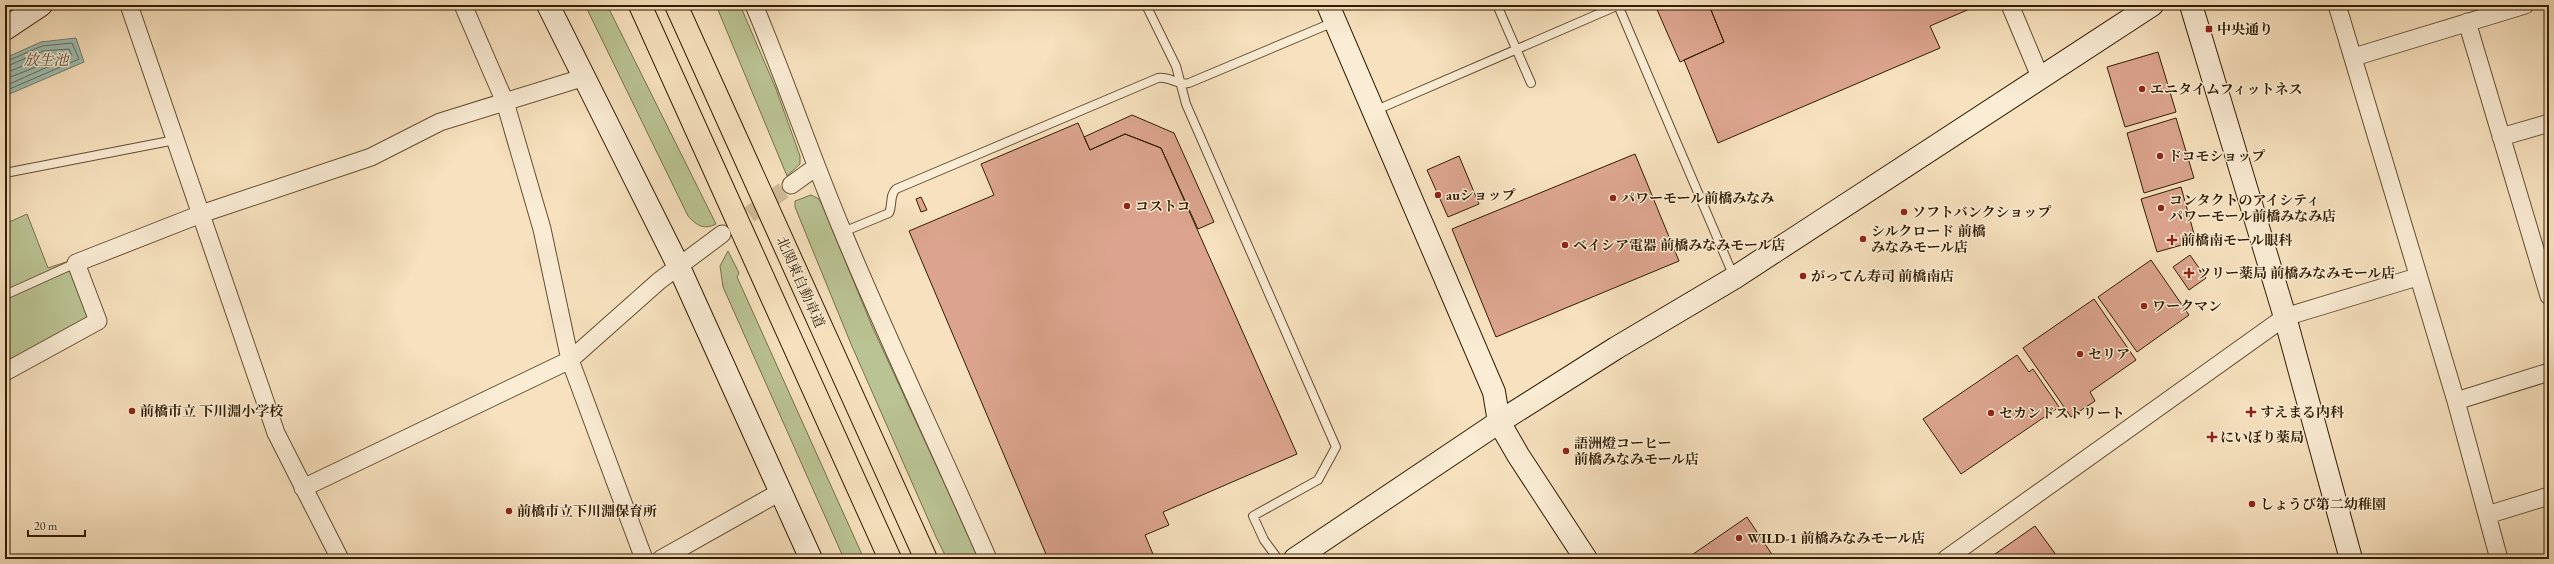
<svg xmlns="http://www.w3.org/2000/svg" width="2554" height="564" viewBox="0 0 2554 564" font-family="'EB Garamond','Noto Serif JP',serif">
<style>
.green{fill:#bac393;stroke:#76704a}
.water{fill:#9dbdb3;stroke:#727d6b}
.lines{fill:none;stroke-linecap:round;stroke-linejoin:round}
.shore{stroke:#686d5a;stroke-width:1}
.building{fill:#dca48e;stroke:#321d00}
.street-tunnel{stroke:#d0ba98;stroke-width:17;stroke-dasharray:17 8;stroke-linecap:butt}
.lane-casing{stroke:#634e30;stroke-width:10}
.street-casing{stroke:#634e30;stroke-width:19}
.secondary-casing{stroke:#321d00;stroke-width:24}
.highway-casing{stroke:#321d00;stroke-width:24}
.lane{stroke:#faecd5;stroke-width:8}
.street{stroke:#faecd5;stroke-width:17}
.secondary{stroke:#faecd5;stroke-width:22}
.highway{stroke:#f7e1be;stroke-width:22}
.poi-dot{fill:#8f2418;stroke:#faecd5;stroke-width:1.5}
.labels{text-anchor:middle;stroke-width:3;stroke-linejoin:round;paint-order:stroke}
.poi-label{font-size:14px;font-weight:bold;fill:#321d00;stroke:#faecd5;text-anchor:start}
.street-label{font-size:14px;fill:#321d00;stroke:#faecd5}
.water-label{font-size:15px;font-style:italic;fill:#524d36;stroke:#faecd5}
</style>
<rect width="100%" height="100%" fill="#f7e1be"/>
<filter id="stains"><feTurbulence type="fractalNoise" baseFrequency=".005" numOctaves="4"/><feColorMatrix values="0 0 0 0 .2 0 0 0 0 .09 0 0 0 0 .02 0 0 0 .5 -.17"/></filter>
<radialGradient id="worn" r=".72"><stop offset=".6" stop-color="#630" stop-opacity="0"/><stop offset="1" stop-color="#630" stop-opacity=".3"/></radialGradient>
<path class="green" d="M 585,5 L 607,5 L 716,224 C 704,230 697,226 688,216 Z
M 716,5 L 740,5 L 776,89 L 800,156 L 800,164 L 787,176 Z
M 811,195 L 819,199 L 823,207 L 872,326 L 979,559 L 947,559 L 936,537 L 851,344 L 795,207 L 795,201 Z
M 27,214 L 48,268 L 69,261 L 89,315 L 88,320 L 5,362 L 5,224 Z
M 728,251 L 739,273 L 737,277 L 864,559 L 844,559 L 723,287 L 720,266 Z"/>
<path class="water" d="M 76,38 L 84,62 L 5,96 L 5,58 L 41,42 Z"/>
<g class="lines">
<path class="shore" d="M 5,62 L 42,46 L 72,43 L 79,59 L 5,91
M 5,67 L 43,51 L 69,49 L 72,56 L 5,86
M 5,73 L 45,57 L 54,58 L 49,62 L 5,79"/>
</g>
<path class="building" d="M 1655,5 L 1709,5 L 1724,42 L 1680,62 Z
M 1709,5 L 1979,5 L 1930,26 L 1940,48 L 1718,143 L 1684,60 L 1724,42 Z
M 2158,52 L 2176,112 L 2125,127 L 2107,67 Z
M 1132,115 L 1174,133 L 1214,222 L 1198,229 L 1161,148 L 1125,134 L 1090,150 L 1084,137 Z
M 2176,118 L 2194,178 L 2144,193 L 2127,133 Z
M 1078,123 L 1090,150 L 1125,134 L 1161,148 L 1297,454 L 1163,512 L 1169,525 L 1145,535 L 1155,559 L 1048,559 L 909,231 L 994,195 L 981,164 Z
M 1635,154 L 1679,261 L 1496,337 L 1452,229 Z
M 1459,156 L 1479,204 L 1448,217 L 1427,170 Z
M 2181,187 L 2196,241 L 2157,252 L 2141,199 Z
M 921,197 L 927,210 L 921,212 L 916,199 Z
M 2190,255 L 2206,278 L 2189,290 L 2173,267 Z
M 2151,260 L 2189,315 L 2137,352 L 2098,297 Z
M 2094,299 L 2136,360 L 2090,392 L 2095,401 L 2071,417 L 2023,348 Z
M 2017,355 L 2029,372 L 2033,369 L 2059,407 L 1961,474 L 1923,419 Z
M 1747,517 L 1775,559 L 1686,559 Z
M 2035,526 L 2059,559 L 1988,559 Z"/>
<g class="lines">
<path class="street-tunnel" d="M 729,229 L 791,185"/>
<g class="lane-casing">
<path id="lane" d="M 1146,5 L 1176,66 L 1186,104 L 1336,447 L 1318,480 L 1253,516 L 1264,540 L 1278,559
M 1497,5 L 1531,83
M 1618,5 L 1734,277
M 1374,111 L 1619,5
M 5,173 L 175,140
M 843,232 L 889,213 C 893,204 889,196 896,189 L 1158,78 C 1170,76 1178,86 1189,83 L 1334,22
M 5,295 L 76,263"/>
</g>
<g class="street-casing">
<path id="street" d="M 129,5 L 276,433 L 340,559
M 463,5 L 505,102 L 542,229 L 570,360 L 644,559
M 754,5 C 785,79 811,156 842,230 C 888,341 940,449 988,559
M 2010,5 L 2041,79
M 2337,5 L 2456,401 L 2499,559
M 2467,22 L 2549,296
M 2354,57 L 2525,5
M 2501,137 L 2549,123
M 791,185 L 816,167
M 5,372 L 98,321 L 76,263 L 201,214 L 371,157 L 440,122 L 585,77
M 2456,401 L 2549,372
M 303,488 L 570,360 L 659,281 L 722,234
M 2487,515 L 2549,496
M 661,559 L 780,492
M 1946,559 L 2285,317 L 2417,277"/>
</g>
<g class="secondary-casing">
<path id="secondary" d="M 548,5 L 678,265 L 811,559
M 1328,5 L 1494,392 L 1499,422 L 1518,455 L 1586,559
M 2191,5 L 2285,317 L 2351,559
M 5,29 L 41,5
M 1295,559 L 1499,422 L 1616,348 L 1734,278 L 2152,5"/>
</g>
<g class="highway-casing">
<path id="highway" d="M 640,5 L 890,559
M 676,5 L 926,559"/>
</g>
<use href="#lane" class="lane"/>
<use href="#street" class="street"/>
<use href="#secondary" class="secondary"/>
<use href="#highway" class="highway"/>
</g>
<g class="poi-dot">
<rect x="2205" y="25" width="8" height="8" rx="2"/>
<circle cx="2142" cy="89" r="4"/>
<circle cx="2160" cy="156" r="4"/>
<circle cx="1438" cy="195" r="4"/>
<circle cx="1613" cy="198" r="4"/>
<circle cx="1127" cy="206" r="4"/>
<circle cx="2161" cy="208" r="4"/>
<circle cx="1904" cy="212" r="4"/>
<circle cx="1863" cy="239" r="4"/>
<path d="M2170 234h4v4h4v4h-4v4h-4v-4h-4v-4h4z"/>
<circle cx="1565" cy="245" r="4"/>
<path d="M2187 267h4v4h4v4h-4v4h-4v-4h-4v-4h4z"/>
<circle cx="1803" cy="276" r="4"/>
<circle cx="2144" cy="306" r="4"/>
<circle cx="2080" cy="354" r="4"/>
<circle cx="132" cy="411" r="4"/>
<path d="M2249 406h4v4h4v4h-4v4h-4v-4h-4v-4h4z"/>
<circle cx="1991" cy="413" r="4"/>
<path d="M2210 431h4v4h4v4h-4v4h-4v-4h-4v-4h4z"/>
<circle cx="1566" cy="451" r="4"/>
<circle cx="2252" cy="504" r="4"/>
<circle cx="509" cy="511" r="4"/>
<circle cx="1739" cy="538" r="4"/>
</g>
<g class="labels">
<g class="poi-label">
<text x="2217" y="34">中央通り</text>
<text x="2150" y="94">エニタイムフィットネス</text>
<text x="2168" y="161">ドコモショップ</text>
<text x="1446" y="200">auショップ</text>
<text x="1621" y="203">パワーモール前橋みなみ</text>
<text x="2169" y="205">コンタクトのアイシティ<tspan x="2169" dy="16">パワーモール前橋みなみ店</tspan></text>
<text x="1135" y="211">コストコ</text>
<text x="1912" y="217">ソフトバンクショップ</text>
<text x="1871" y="236">シルクロード 前橋<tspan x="1871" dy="16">みなみモール店</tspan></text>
<text x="2181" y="245">前橋南モール眼科</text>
<text x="1573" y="250">ベイシア電器 前橋みなみモール店</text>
<text x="2197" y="278">ツリー薬局 前橋みなみモール店</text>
<text x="1811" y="281">がってん寿司 前橋南店</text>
<text x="2152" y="311">ワークマン</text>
<text x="2088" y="359">セリア</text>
<text x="140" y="416">前橋市立 下川淵小学校</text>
<text x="2260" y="417">すえまる内科</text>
<text x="1999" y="418">セカンドストリート</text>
<text x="2220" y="442">にいぼり薬局</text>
<text x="1574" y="448">語洲燈コーヒー<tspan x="1574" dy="16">前橋みなみモール店</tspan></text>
<text x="2260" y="509">しょうび第二幼稚園</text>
<text x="517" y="516">前橋市立下川淵保育所</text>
<text x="1747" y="543">WILD-1 前橋みなみモール店</text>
</g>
<g class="street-label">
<text transform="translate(801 282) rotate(66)" y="5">北関東自動車道</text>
</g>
<g class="water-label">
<text x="46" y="65">放生池</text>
</g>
</g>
<rect width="2554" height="564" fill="none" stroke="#f7e1be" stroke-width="20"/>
<rect x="6" y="6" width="2542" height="552" fill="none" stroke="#321d00" stroke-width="2"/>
<rect x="10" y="10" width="2534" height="544" fill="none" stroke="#321d00"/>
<path d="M28 530v6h57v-6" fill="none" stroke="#321d00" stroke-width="2"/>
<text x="34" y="530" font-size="12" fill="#321d00" stroke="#faecd5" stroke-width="3" paint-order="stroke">20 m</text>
<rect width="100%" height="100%" filter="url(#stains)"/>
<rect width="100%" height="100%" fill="url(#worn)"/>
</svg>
